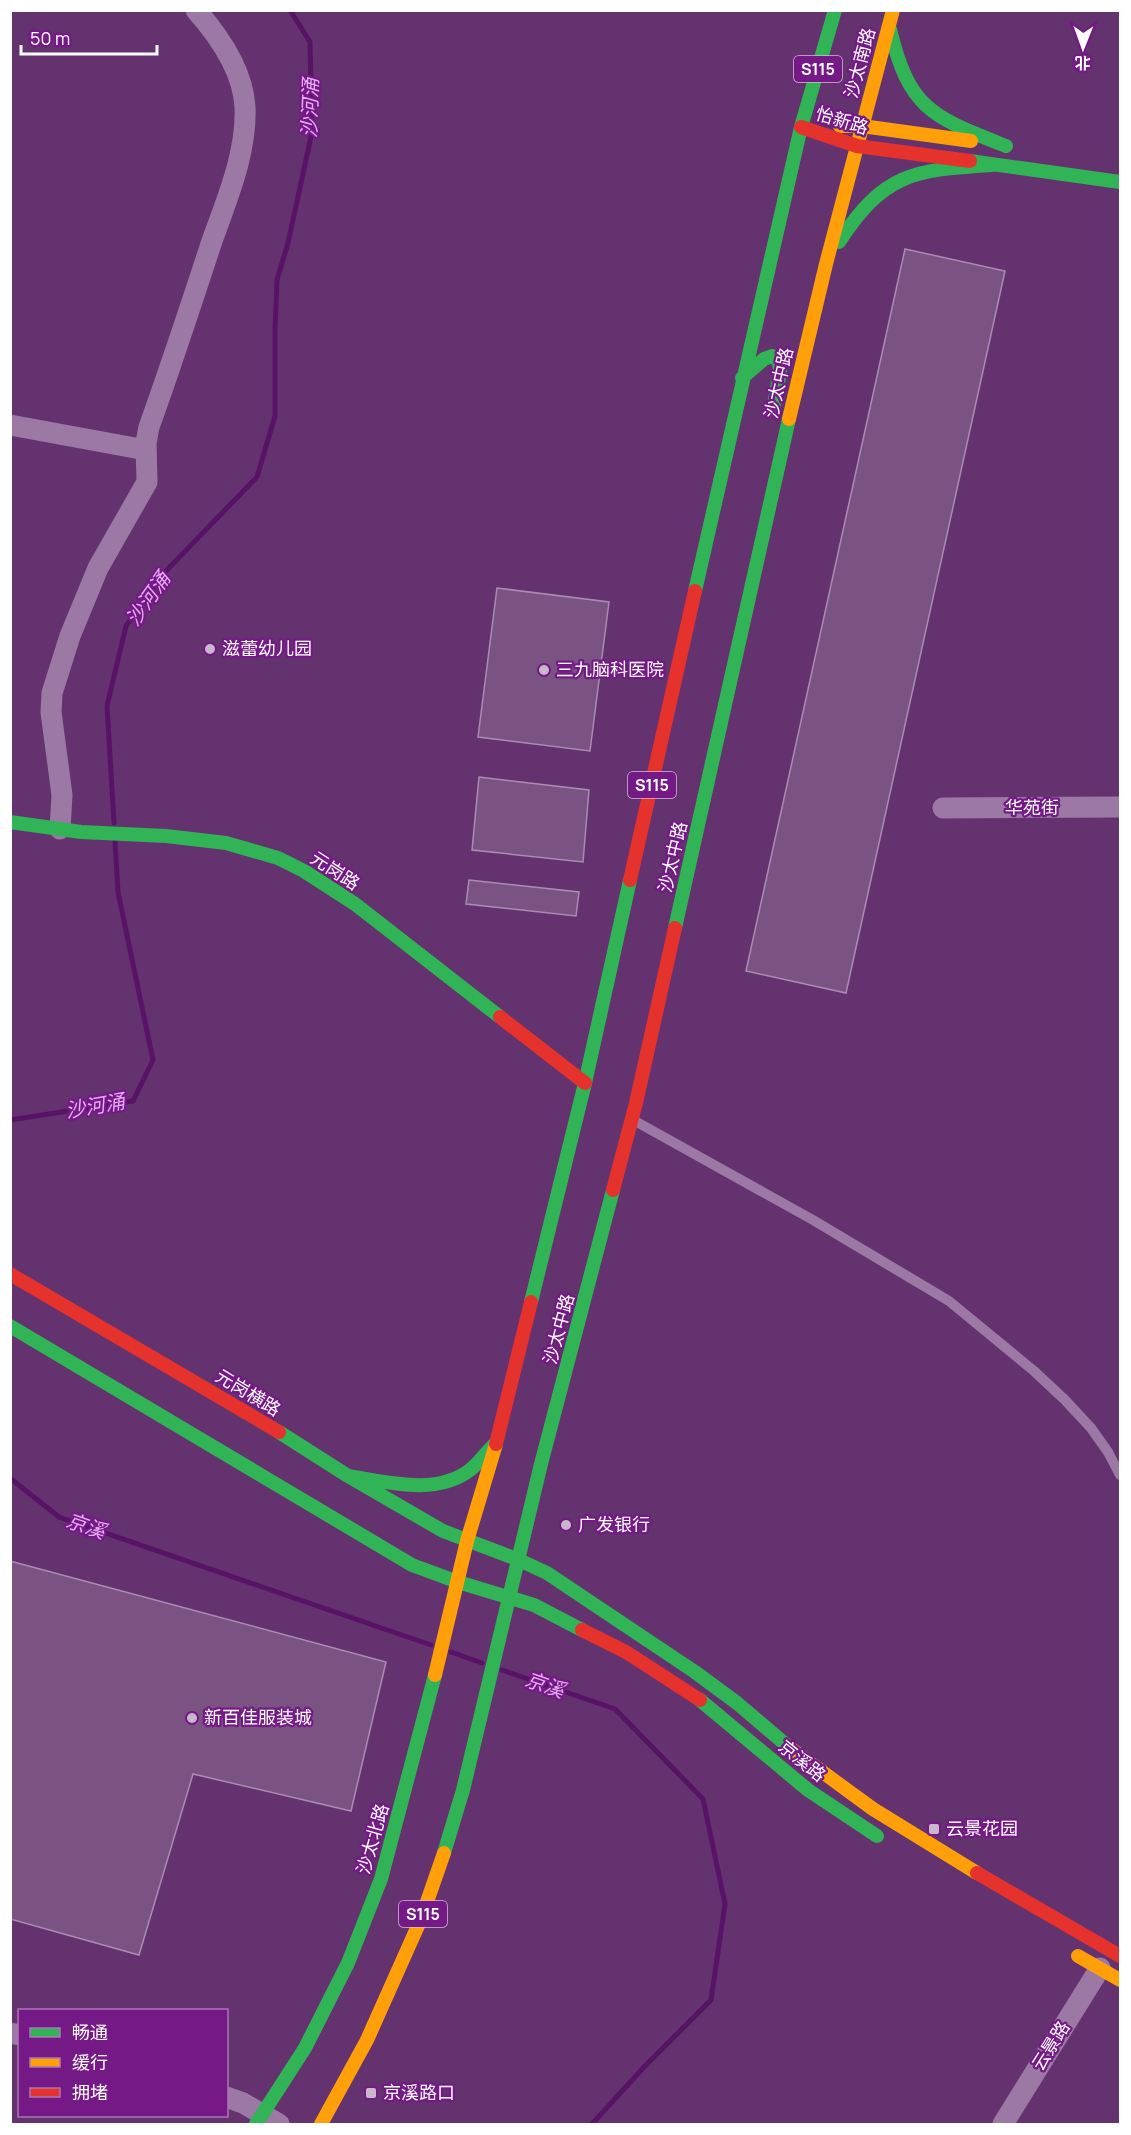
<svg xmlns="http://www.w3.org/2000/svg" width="1131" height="2135" viewBox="0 0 1131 2135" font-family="Manrope,'Noto Sans SC',sans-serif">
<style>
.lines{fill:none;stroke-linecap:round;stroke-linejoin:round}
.stream{stroke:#581366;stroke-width:5}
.building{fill:#7a5383;stroke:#ab8cb1;stroke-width:1.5}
.lane{stroke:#9b79a4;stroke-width:10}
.street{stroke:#9b79a4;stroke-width:21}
.fast{stroke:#30b455;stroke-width:14}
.slow{stroke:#ff9f0a;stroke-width:14}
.jam{stroke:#e5322d;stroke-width:14}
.poi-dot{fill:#c9b7cc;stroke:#751987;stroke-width:2}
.labels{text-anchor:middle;stroke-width:4.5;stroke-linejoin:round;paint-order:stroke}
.shield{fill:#751987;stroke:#d6badb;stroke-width:1.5}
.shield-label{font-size:16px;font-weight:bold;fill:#fff}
.street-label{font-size:18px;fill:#fff;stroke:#751987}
.poi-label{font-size:18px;fill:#fff;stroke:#751987;text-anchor:start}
.water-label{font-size:20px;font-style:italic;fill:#e7abf4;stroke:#751987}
</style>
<rect width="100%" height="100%" fill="#64326e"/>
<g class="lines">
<path class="stream" d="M 114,823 L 107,706 L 126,626 L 163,574 L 257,477 L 275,416 L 275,330 L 277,280 L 288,243 L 312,132 L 310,42 L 290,10
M 10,1120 L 133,1101 L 153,1060 L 118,892 L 115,842
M 10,1478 L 59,1517 L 431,1645
M 451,1652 L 482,1663
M 502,1670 L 615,1709 L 703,1799 L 725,1904 L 711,2000 L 645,2066 L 592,2124"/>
</g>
<path class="building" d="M 905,249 L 1005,271 L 846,993 L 746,971 Z
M 497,588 L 609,602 L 590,751 L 478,737 Z
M 479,777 L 589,790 L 583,862 L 472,850 Z
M 469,880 L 579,892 L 576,916 L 466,904 Z
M 10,1561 L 386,1662 L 351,1811 L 193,1774 L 139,1955 L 10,1919 Z"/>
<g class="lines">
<path class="lane" d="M 635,1121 L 813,1220 L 949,1301 L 1034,1371 L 1065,1400 L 1091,1428 L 1108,1452 L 1120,1475"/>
<path class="street" d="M 10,425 L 146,450
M 943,808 L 1120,807
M 60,829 L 62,795 L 51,712 L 52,693 L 70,636 L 98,568 L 147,482 L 146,443 L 149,427 C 171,366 191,305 211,244 C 226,201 247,154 245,107 C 243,70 219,36 196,10
M 10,2033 L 20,2035
M 226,2097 L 243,2103 L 279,2124
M 1003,2124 L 1100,1968"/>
<path class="fast" d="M 890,29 C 909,110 933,117 1006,146
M 970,161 L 1120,182
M 839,242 C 884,173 913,170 992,165
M 742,378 L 764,359 L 772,356 L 779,361 L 780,372 L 774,405
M 695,591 L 801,127 L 835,10
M 10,822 L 81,832 L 166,836 L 226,843 L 278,858 L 304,871 L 355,904 L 500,1017
M 675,928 L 789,419
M 531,1302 L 585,1083 L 630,880
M 10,1326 L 412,1565 L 458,1582 L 534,1605 L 582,1630
M 279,1432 L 348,1476 L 443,1531 L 519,1560 L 547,1573 L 695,1672 L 737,1703 L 791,1749
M 348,1476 C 387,1482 436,1496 470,1470 C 480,1462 487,1451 496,1443
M 700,1700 L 808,1790 L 877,1836
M 444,1853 L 463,1790 L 541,1464 L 613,1190
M 256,2124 L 305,2048 L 348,1963 L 381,1879 L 435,1675"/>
<path class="slow" d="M 840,126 L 862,126 L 971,141
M 789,419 L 826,264 L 893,10
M 435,1675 L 467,1541 L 496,1444
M 791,1749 L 873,1809 L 977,1873
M 1078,1956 L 1120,1980
M 321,2124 L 367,2040 L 421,1919 L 444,1853"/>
<path class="jam" d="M 801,127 L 857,146 L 970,161
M 630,880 L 695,591
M 500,1017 L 585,1083
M 613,1190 L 636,1103 L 675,928
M 10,1274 L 279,1432
M 496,1444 L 531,1302
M 582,1630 L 626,1652 L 700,1700
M 977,1873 L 1120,1956"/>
</g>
<g class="poi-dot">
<circle cx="210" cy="649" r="6"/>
<circle cx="544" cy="670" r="6"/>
<circle cx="566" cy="1525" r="6"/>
<circle cx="192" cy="1718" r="6"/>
<rect x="928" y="1823" width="12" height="12" rx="3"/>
<rect x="365" y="2087" width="12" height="12" rx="3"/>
</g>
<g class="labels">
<g class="shield">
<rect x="794" y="56" width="48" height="26" rx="4.5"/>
<rect x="628" y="772" width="48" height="26" rx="4.5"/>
<rect x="399" y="1901" width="48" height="26" rx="4.5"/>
</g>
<g class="shield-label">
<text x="818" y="75">S115</text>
<text x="652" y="791">S115</text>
<text x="423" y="1920">S115</text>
</g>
<g class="street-label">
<text transform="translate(860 63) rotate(-75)" y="6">沙太南路</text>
<text transform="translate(842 121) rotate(17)" y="6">怡新路</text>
<text transform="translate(779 383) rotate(-77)" y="6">沙太中路</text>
<text x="1032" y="814">华苑街</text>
<text transform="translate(673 857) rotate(-77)" y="6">沙太中路</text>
<text transform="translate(335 871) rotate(33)" y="6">元岗路</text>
<text transform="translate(559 1329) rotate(-75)" y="6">沙太中路</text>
<text transform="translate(248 1393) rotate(31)" y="6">元岗横路</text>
<text transform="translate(802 1761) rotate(39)" y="6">京溪路</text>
<text transform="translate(373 1839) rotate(-74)" y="6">沙太北路</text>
<text transform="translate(1051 2046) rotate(-58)" y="6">云景路</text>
</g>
<g class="poi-label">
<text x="222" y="655">滋蕾幼儿园</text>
<text x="556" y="676">三九脑科医院</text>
<text x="578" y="1531">广发银行</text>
<text x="204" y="1724">新百佳服装城</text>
<text x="946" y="1835">云景花园</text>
<text x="383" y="2099">京溪路口</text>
</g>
<g class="water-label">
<text transform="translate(310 108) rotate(-88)" y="7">沙河涌</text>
<text transform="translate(148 599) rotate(-55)" y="7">沙河涌</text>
<text transform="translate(95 1106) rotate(-10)" y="7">沙河涌</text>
<text transform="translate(86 1526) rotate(19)" y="7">京溪</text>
<text transform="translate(545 1685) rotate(19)" y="7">京溪</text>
</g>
</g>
<rect width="1131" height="2135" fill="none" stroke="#ffffff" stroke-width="24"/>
<rect x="18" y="2009" width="210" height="108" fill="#751987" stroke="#ac75b7" stroke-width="1.5"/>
<rect x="30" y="2028" width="30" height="9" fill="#30b455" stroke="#ac75b7" stroke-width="1.5"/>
<text x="72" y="2039" font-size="18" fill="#ffffff">畅通</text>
<rect x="30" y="2058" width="30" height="9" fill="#ff9f0a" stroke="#ac75b7" stroke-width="1.5"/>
<text x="72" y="2069" font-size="18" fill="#ffffff">缓行</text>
<rect x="30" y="2088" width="30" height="9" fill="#e5322d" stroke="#ac75b7" stroke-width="1.5"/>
<text x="72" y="2099" font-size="18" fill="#ffffff">拥堵</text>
<g transform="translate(1083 48) rotate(181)" stroke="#751987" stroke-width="4.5" paint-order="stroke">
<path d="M0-4.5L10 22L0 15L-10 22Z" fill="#ffffff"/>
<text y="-9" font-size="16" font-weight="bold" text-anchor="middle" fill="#ffffff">北</text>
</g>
<path d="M21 45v9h136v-9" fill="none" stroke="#ffffff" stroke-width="3"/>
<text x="30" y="45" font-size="18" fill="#ffffff" stroke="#751987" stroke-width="4.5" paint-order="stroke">50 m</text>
</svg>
